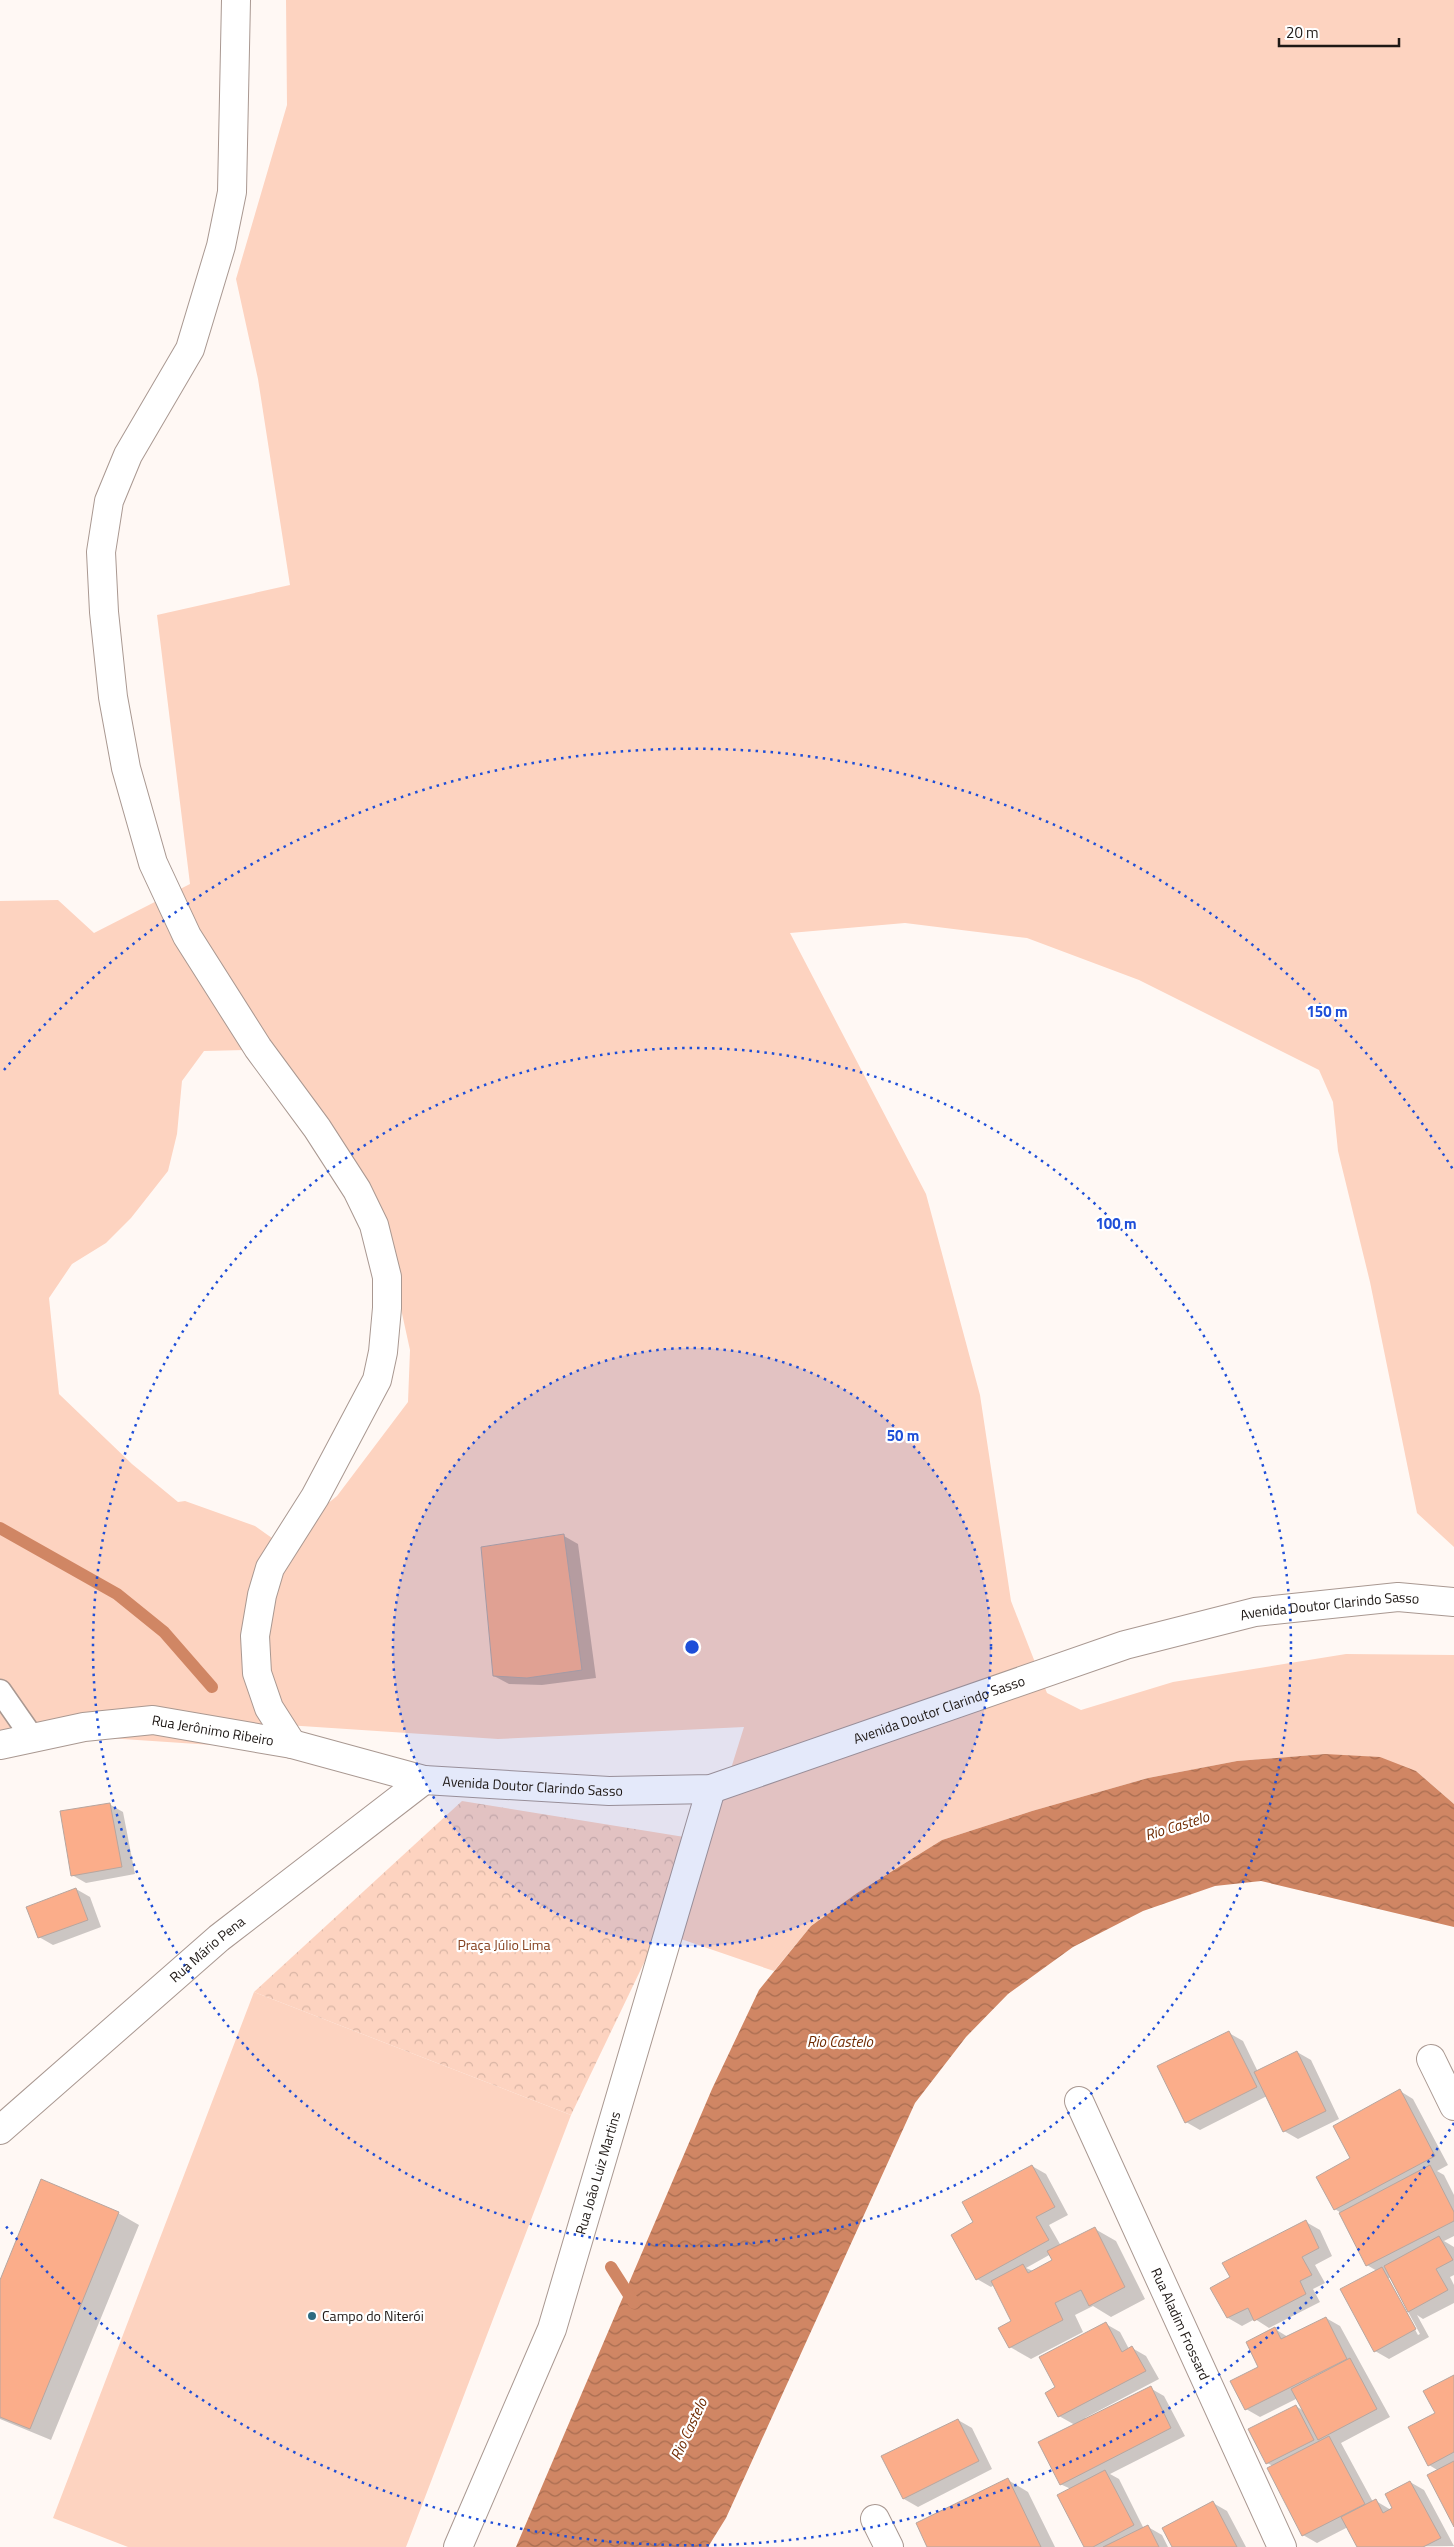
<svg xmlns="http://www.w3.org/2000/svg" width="1454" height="2547" viewBox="0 0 1454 2547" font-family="'Titillium Web',sans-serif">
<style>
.green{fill:#fdd3c0;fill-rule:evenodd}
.forest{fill:url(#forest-crowns)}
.water{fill:url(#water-waves)}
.shadow{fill:#0003;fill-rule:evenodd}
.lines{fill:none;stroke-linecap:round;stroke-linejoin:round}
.stream{stroke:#d08664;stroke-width:12}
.building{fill:#fbad8a;stroke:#b7a69f}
.service-casing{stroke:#a99891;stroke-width:25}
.minor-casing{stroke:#a99891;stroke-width:30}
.secondary-casing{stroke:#a99891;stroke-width:30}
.service{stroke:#fff;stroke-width:22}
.minor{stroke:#fff;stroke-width:28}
.secondary{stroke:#fff;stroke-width:28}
.ring{fill:none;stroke:#1d4ed8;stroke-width:2.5;stroke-dasharray:2.5 5}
.poi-dot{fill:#2d6b81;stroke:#fff;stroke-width:2}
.labels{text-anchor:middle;stroke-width:4.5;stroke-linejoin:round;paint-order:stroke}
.street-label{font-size:14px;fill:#1e1815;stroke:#fff}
.park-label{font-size:14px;fill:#843e1b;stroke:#fff}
.poi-label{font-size:14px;fill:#1e1815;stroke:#fff;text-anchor:start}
.water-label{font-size:15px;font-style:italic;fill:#6f2b03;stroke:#fff}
.centre{fill:#1d4ed8;stroke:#fff;stroke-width:2.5}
.ring-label{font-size:15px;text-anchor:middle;font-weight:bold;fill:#1d4ed8;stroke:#fff;stroke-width:4.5;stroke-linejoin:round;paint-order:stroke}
</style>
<defs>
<pattern id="forest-crowns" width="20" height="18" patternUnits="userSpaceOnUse" patternTransform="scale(1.25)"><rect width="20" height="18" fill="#fdd3c0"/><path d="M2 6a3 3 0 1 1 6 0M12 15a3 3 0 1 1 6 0" fill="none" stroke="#d8b4a4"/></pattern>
<pattern id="water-waves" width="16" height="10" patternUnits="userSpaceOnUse" patternTransform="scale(1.25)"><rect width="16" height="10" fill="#d08664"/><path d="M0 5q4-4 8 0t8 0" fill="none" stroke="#a86d51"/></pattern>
</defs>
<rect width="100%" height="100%" fill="#fff8f4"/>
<path class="green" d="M 286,0 L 1454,0 L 1454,1547 L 1417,1513 L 1370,1282 L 1338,1151 L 1333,1102 L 1319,1070 L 1139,980 L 1027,938 L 905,923 L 790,933 L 926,1194 L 980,1395 L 1011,1601 L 1047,1693 L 1081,1710 L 1173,1682 L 1346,1654 L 1454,1655 L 1454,1804 L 1416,1771 L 1325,1754 L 1237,1761 L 1148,1778 L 1032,1811 L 942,1840 L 857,1893 L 811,1926 L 774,1971 L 678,1938 L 744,1727 L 498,1739 L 271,1724 L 212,1745 L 33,1733 L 0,1747 L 0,901 L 58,900 L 94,933 L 190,884 L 157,615 L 290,585 L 258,379 L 236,279 L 287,105 ZM 245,1050 L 293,1090 L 396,1286 L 410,1350 L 408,1402 L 337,1496 L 279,1543 L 255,1526 L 185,1501 L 178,1502 L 132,1464 L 59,1394 L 49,1298 L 72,1264 L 106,1243 L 131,1218 L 168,1171 L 177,1134 L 182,1081 L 204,1051 Z
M 254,1992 L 571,2115 L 406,2547 L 128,2547 L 53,2518 Z"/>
<path class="forest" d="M 462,1801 L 703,1840 L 571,2115 L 254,1992 Z"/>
<path class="water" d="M 1325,1754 L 1380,1757 L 1416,1771 L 1454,1804 L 1454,1927 L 1261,1881 L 1215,1886 L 1143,1911 L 1073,1947 L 1008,1994 L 966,2037 L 915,2103 L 726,2518 L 708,2547 L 516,2547 L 712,2089 L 759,1990 L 811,1926 L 857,1893 L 942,1840 L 1032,1811 L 1148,1778 L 1237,1761 Z"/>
<path class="shadow" d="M 564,1536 L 578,1544 L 596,1678 L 542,1685 L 509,1684 L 494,1676 Z
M 109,1804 L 123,1812 L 135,1874 L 86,1883 L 72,1875 Z
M 76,1889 L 90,1897 L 101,1927 L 53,1945 L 39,1937 Z
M 1229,2033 L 1243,2041 L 1258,2072 L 1297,2052 L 1311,2060 L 1339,2119 L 1298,2139 L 1284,2131 L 1267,2096 L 1200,2130 L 1186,2122 Z
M 1400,2091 L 1413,2099 L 1448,2165 L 1437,2171 L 1444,2175 L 1454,2195 L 1454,2236 L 1444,2241 L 1454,2247 L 1454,2275 L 1450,2277 L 1454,2285 L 1454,2303 L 1423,2319 L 1417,2315 L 1429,2337 L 1389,2359 L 1375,2351 L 1377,2271 L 1367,2265 L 1341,2213 L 1335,2209 L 1318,2177 L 1352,2159 ZM 1387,2278 L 1390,2278 L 1420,2334 L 1418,2335 Z
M 1032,2166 L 1046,2174 L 1068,2215 L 1049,2225 L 1061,2246 L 1095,2229 L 1116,2241 L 1145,2299 L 1111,2317 L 1093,2306 L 1075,2315 L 1083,2332 L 1031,2359 L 1010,2347 L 1012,2322 L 994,2285 L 991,2287 L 977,2279 L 975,2223 ZM 1051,2254 L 1054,2261 L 1033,2271 L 1026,2268 Z
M 118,2213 L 139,2225 L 51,2440 L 0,2419 L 0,2284 Z
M 1306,2222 L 1320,2230 L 1332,2256 L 1315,2265 L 1325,2283 L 1313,2289 L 1320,2302 L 1269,2328 L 1255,2319 L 1242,2326 L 1228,2318 Z
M 1326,2318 L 1340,2326 L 1390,2417 L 1341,2443 L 1373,2502 L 1376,2501 L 1391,2510 L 1410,2482 L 1424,2490 L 1454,2546 L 1358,2547 L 1348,2527 L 1317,2543 L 1303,2535 L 1273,2466 L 1267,2463 L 1296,2406 L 1305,2412 L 1298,2398 L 1260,2417 L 1246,2409 L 1275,2329 L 1288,2337 Z
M 1106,2324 L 1120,2332 L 1129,2349 L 1132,2348 L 1146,2356 L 1159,2379 L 1085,2418 L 1086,2420 L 1150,2388 L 1164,2396 L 1185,2436 L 1110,2474 L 1119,2479 L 1144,2529 L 1148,2527 L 1162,2535 L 1168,2547 L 1086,2547 L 1071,2489 L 1060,2484 L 1075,2425 L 1059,2416 L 1057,2388 Z
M 1454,2376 L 1454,2524 L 1439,2471 L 1429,2465 L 1437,2414 Z
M 958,2420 L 972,2428 L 992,2469 L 918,2507 L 904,2499 Z
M 1008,2480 L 1028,2492 L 1055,2547 L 929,2547 Z
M 1213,2503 L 1227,2511 L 1246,2547 L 1173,2547 Z"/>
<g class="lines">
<path class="stream" d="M 0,1528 L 117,1594 L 164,1632 L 212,1687
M 611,2267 L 634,2303"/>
</g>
<path class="building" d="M 564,1534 L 582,1670 L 527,1678 L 493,1676 L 481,1547 Z
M 110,1803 L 122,1867 L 71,1876 L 60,1811 Z
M 76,1888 L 88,1920 L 38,1938 L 26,1907 Z
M 1229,2031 L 1257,2087 L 1185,2123 L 1157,2066 Z
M 1297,2051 L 1326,2111 L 1283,2132 L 1254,2072 Z
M 1400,2089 L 1435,2156 L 1334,2210 L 1316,2177 L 1350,2158 L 1333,2126 Z
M 1032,2165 L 1055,2207 L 1036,2217 L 1049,2240 L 976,2280 L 951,2235 L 973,2222 L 962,2202 Z
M 1430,2165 L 1454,2212 L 1454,2221 L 1366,2266 L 1339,2213 Z
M 41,2179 L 119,2212 L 30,2429 L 0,2417 L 0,2280 Z
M 1306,2220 L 1319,2248 L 1302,2257 L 1312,2275 L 1300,2281 L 1306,2294 L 1254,2321 L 1248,2308 L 1227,2318 L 1210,2288 L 1230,2277 L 1222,2263 Z
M 1095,2227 L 1125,2287 L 1089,2306 L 1081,2290 L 1055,2303 L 1063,2320 L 1009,2348 L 998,2328 L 1011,2321 L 991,2281 L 1023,2264 L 1028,2273 L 1052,2260 L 1047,2251 Z
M 1439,2236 L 1453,2260 L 1436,2269 L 1448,2290 L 1408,2312 L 1384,2266 Z
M 1382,2267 L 1416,2329 L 1374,2352 L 1340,2289 Z
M 1326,2317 L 1347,2359 L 1245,2410 L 1230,2381 L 1258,2367 L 1246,2342 L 1275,2327 L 1281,2339 Z
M 1106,2322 L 1122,2352 L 1132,2346 L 1146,2371 L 1058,2417 L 1045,2393 L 1055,2387 L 1039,2357 Z
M 1350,2358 L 1377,2409 L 1318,2440 L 1291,2389 Z
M 1454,2375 L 1454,2452 L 1428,2466 L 1408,2427 L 1435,2413 L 1423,2391 Z
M 1151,2386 L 1171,2428 L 1060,2485 L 1038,2442 Z
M 1296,2405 L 1314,2440 L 1266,2464 L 1248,2429 Z
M 958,2419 L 979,2461 L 903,2499 L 881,2456 Z
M 1329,2436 L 1365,2504 L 1302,2536 L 1267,2468 Z
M 1454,2461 L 1454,2527 L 1427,2475 Z
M 1105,2470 L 1134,2525 L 1093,2547 L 1084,2547 L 1057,2495 Z
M 1008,2478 L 1041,2547 L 927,2547 L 916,2523 Z
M 1410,2481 L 1441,2538 L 1423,2547 L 1357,2547 L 1341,2517 L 1376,2499 L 1383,2513 L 1392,2508 L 1385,2494 Z
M 1213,2501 L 1237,2547 L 1172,2547 L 1162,2528 Z
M 1148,2525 L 1159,2547 L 1103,2547 Z"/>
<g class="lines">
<g class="service-casing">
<path id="service" d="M 0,1691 L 32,1737"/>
</g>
<g class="minor-casing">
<g id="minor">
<path d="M 236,0 L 232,192 L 221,246 L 190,349 L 128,455 L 109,501 L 101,552 L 104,612 L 113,697 L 126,768 L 153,863 L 187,936 L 258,1048 L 317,1128 L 357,1190 L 374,1225 L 387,1277 L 387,1308 L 383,1352 L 377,1380 L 315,1497 L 270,1568 L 262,1595 L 255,1636 L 257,1673 L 269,1708 L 292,1744"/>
<path d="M 1431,2059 L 1454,2106"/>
<path id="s1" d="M 1079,2101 L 1282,2547"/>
<path id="s2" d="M 0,2130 L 219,1938 L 424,1780"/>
<path d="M 875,2519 L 889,2547"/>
<path id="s3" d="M 458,2547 L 552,2329 L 711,1789"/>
</g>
</g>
<g class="secondary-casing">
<g id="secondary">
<path id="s4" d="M 0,1745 L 84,1727 L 153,1720 L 292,1744 L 424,1780 L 609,1791 L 711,1789 L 1125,1645 L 1255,1612 L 1398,1597 L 1454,1602"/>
</g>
</g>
<use href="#service" class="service"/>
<use href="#minor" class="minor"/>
<use href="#secondary" class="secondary"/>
</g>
<circle cx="692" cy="1647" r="299" fill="#1d4ed8" fill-opacity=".12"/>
<g class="ring">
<circle cx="692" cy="1647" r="299"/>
<circle cx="692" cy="1647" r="599"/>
<path d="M1454 2123A898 898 0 0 1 4 2224M4 1070A898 898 0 0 1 1454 1171"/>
</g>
<circle class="poi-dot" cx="312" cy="2316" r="5"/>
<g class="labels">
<g class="street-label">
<text dy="5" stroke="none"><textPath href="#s4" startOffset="1368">Avenida Doutor Clarindo Sasso</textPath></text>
<text dy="5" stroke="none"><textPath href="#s4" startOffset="962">Avenida Doutor Clarindo Sasso</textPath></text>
<text dy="5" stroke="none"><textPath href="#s4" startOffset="216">Rua Jerônimo Ribeiro</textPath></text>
<text dy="5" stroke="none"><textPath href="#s4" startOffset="542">Avenida Doutor Clarindo Sasso</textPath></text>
<text dy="5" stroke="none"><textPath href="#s2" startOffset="275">Rua Mário Pena</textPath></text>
<text dy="5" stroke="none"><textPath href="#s3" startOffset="400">Rua João Luiz Martins</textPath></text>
<text dy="5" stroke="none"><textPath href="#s1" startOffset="245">Rua Aladim Frossard</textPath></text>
</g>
<g class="park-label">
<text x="504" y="1950">Praça Júlio Lima</text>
</g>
<g class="poi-label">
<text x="322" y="2321">Campo do Niterói</text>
</g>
<g class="water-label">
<text transform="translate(1177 1826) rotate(-17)" y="5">Rio Castelo</text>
<text x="840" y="2047">Rio Castelo</text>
<text transform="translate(689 2429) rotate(-65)" y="5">Rio Castelo</text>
</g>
</g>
<circle cx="692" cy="1647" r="8" class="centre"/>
<g class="ring-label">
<text x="1327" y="1017">150 m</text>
<text x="1116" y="1229">100 m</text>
<text x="903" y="1441">50 m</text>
</g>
<path d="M1279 38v8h120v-8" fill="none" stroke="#1e1815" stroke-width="2.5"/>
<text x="1286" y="38" font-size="15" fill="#1e1815" stroke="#ffffff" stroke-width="4" paint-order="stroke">20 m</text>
</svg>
